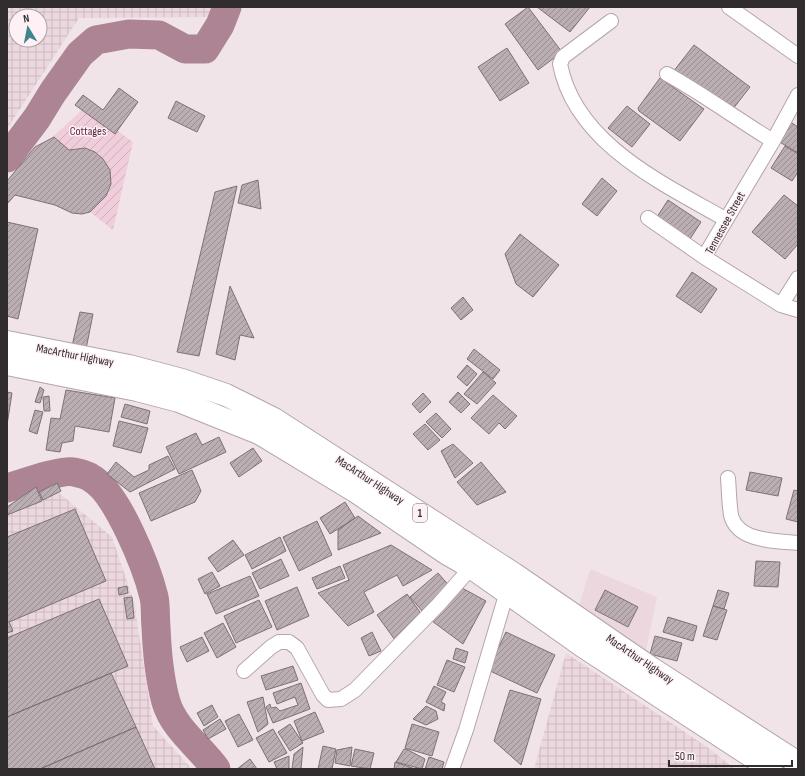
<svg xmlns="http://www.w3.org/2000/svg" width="805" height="776" viewBox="0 0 805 776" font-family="'Sofia Sans Condensed',sans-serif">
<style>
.built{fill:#edd7df}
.industrial{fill:url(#industrial-grid);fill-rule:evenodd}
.garden{fill:url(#garden-furrows)}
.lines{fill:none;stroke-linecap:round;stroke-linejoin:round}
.river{stroke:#ac8493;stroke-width:29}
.building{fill:url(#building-hatch);stroke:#7d7175}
.street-casing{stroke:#b3a6ab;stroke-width:16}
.highway-casing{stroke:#b3a6ab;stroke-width:24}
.street{stroke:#fff;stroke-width:14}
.highway{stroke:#fff;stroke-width:22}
.labels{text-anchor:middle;stroke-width:3;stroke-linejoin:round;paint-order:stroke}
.shield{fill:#fef1f5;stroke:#6e676a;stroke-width:1}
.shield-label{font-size:11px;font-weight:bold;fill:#312c2e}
.park-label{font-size:12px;fill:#5e2840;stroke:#fef1f5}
.street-label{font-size:12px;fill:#312c2e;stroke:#fef1f5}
</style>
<defs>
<pattern id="industrial-grid" width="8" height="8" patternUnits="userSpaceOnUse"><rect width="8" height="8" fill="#edd7df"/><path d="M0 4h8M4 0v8" fill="none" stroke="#ccb9c0"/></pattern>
<pattern id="garden-furrows" width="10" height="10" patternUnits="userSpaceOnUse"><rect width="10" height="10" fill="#f0cdda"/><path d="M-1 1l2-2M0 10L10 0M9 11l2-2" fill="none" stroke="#ceb0bb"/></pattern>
<pattern id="building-hatch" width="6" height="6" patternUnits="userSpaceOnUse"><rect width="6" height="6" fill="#bbaeb3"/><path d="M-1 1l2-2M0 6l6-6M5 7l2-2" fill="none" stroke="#998e92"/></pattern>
</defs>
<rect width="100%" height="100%" fill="#f1e4e8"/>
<path class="built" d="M 590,569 L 657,597 L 646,650 L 579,606 Z"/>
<path class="industrial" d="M 7,7 L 218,7 L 214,17 L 79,18 L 7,129 ZM 16,16 L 40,16 L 40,40 L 16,40 Z
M 47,483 L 112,537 L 134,602 L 153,726 L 192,769 L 7,769 L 7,510 Z
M 566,653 L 707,747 L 735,769 L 534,769 Z"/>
<path class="garden" d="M 85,107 L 133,142 L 113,230 L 90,212 C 98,205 108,197 110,185 C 114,170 101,150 84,148 C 80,147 74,149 69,150 L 53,137 Z"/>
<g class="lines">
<path class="river" d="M 7,158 L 37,118 L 53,92 L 80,54 L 96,40 L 129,34 L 159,35 L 185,49 L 205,49 L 220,25 L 227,7
M 7,488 C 21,484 62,469 74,472 C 79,473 87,475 91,478 C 117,492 147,568 154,597 C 156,606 155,617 156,627 C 157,652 159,677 166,702 C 174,729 200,747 216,769"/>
</g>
<path class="building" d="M 528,7 L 562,52 L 538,70 L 505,24 Z
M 537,7 L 590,7 L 570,32 Z
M 694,45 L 750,87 L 729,114 L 673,72 Z
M 507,48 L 529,83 L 500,101 L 478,67 Z
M 660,78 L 704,109 L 680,141 L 639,111 L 638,108 Z
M 119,88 L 138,102 L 115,134 L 75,105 L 83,95 L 103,110 Z
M 176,101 L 205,116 L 197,132 L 168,118 Z
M 627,106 L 650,124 L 632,147 L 608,128 Z
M 789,121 L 798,127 L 798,153 L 778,141 Z
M 54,137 L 69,150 L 85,148 L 95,152 L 103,159 L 110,170 L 111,184 L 106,196 L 90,212 L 82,214 L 72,213 L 55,205 L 15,195 L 7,204 L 7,181 L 35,147 Z
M 785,146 L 798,154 L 798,172 L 792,181 L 771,168 Z
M 602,178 L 617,191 L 597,216 L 582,204 Z
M 258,180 L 261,209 L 238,203 L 242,185 Z
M 237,186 L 199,356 L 177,352 L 215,192 Z
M 784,195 L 798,206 L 798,244 L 785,259 L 752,232 Z
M 668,200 L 701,222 L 688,242 L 655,220 Z
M 7,222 L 38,229 L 18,319 L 7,316 Z
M 520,234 L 559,265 L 533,297 L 516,284 L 505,254 Z
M 692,272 L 717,289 L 701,313 L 676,296 Z
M 230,286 L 254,338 L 240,335 L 235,360 L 216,354 Z
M 463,297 L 473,310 L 461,320 L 451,308 Z
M 80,312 L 93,314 L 86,349 L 72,346 Z
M 474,349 L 500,370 L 493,379 L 467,359 Z
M 467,365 L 477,374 L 467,386 L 457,377 Z
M 483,372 L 496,383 L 477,404 L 464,394 Z
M 40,387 L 44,390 L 40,403 L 35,402 Z
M 66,390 L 115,398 L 109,432 L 75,426 L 73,441 L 62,443 L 60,452 L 46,450 L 51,418 L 60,419 Z
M 7,392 L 12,393 L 7,425 Z
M 458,392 L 470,404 L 461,413 L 449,402 Z
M 423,393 L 431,402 L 420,413 L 412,404 Z
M 493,395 L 517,416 L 505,429 L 499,423 L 489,434 L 471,418 Z
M 49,396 L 50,411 L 44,411 L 43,397 Z
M 125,404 L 150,411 L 147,424 L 121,417 Z
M 35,410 L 43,412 L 37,434 L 29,431 Z
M 436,413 L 451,429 L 442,438 L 426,422 Z
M 119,421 L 148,428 L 141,453 L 113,446 Z
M 425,424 L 440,440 L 428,450 L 413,434 Z
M 196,433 L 202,445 L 219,437 L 226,452 L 179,474 L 166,447 Z
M 453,444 L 473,463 L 455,478 L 441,451 Z
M 253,448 L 262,461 L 239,477 L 230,463 Z
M 168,456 L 175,469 L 130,492 L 107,474 L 116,462 L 134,477 L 149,470 L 149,465 Z
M 481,462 L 506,492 L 477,505 L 457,482 Z
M 192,470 L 201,491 L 195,502 L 151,521 L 139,493 Z
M 750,472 L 782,478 L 778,496 L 746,490 Z
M 57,483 L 61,491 L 43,500 L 39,492 Z
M 36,487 L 42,501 L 7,515 L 7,507 Z
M 794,490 L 798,491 L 798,522 L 786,519 Z
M 345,502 L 355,518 L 330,534 L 320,518 Z
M 75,509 L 106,581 L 9,622 L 13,631 L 7,633 L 7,537 Z
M 358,516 L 381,533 L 338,550 L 338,530 Z
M 317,521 L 332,555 L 299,571 L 283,537 Z
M 280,537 L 286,551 L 252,569 L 245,555 Z
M 233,540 L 244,555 L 218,572 L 208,558 Z
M 391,545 L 432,570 L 403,586 L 397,575 L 364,592 L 374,612 L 348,626 L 318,593 L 349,580 L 343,565 Z
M 281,559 L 289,576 L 260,589 L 252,573 Z
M 756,561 L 780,562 L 778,587 L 754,586 Z
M 340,566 L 345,578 L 317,589 L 312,578 Z
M 212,572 L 220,586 L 205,594 L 198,579 Z
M 438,573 L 451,588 L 423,612 L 410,597 Z
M 250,576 L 259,596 L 216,614 L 207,594 Z
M 127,586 L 128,593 L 119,595 L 118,588 Z
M 297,587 L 309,616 L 277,630 L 265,601 Z
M 462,588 L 486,601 L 463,644 L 432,621 Z
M 605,590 L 638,607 L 628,627 L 595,610 Z
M 718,590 L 729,593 L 724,609 L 713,606 Z
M 407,594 L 422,615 L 395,640 L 377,615 Z
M 132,597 L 134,618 L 127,619 L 124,598 Z
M 99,599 L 128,666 L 7,717 L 7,638 Z
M 259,600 L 272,627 L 236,643 L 224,616 Z
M 713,606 L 727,610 L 717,640 L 703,636 Z
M 668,617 L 697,626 L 693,641 L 663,632 Z
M 223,623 L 236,647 L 217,658 L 204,633 Z
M 372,632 L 381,651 L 369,656 L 361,638 Z
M 506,632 L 555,655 L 537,693 L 488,670 Z
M 655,636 L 682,643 L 677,661 L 650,654 Z
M 202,637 L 209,651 L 187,662 L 180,647 Z
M 456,648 L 468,652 L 465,663 L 453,659 Z
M 447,660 L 465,667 L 454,692 L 437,685 Z
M 293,666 L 298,680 L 266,690 L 261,676 Z
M 111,673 L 136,727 L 40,769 L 7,769 L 7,717 Z
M 301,683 L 310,709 L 273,723 L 266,707 L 270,704 L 271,708 L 276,707 L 280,711 L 298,705 L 295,697 L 277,704 L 273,693 Z
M 434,686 L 446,692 L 441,702 L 445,704 L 444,711 L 426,702 Z
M 510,690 L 541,699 L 521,765 L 494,741 Z
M 263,697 L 268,724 L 258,732 L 247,702 Z
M 212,705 L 218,717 L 204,726 L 197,713 Z
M 426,706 L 436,711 L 438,719 L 426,725 L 413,719 Z
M 315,712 L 324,732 L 302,741 L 294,721 Z
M 239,714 L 253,740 L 238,747 L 225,721 Z
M 220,719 L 226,729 L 208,739 L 203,730 Z
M 290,724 L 303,743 L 290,751 L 278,732 Z
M 412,724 L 439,732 L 432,756 L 405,748 Z
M 136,727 L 155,769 L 40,769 Z
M 273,729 L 287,753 L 269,762 L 256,738 Z
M 323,746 L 336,749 L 332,769 L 318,769 Z
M 303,747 L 301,769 L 292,769 L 294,754 Z
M 352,747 L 350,766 L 335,763 L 337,750 Z
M 355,749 L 374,753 L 370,769 L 351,766 Z
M 404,749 L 408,750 L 425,759 L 422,769 L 396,762 Z
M 289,756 L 289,769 L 277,769 L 274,762 Z
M 429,757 L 444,762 L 442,769 L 425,769 Z
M 250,759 L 257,769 L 237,769 Z
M 395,762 L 415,769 L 394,769 Z"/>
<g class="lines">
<g class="street-casing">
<path id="street" d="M 729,7 L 798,56
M 611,21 L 563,57 L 560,64 C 575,143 662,183 725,219
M 667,74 C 703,94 737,119 773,141
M 798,95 L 773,141 L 704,257 L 781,305 L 798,310
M 648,218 L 704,257
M 781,305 L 798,278
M 728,478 C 729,490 729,503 731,515 C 737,542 777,541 798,543
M 244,671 L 271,647 L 279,642 L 289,642 L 297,648 L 323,695 L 328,700 L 341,699 L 355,690 L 439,604 L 476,562
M 452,769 L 466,730 L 509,585"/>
</g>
<g class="highway-casing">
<path id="highway" d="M 7,342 L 129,366 L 182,380 L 226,395 L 274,419 L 514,574 L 651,668 L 798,763
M 7,364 L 137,390 L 179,401 L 259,433 L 355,491 L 446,553 L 472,568 L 584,647 L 771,769"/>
</g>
<use href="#street" class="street"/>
<use href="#highway" class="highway"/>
</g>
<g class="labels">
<rect class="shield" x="413" y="504" width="14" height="18" rx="3"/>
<g class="shield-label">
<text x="420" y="517">1</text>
</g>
<g class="park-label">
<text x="88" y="135">Cottages</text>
</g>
<g class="street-label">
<text transform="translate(725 223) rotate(-61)" y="4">Tennessee Street</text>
<text transform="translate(75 355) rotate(11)" y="4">MacArthur Highway</text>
<text transform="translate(370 480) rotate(33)" y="4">MacArthur Highway</text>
<text transform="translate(640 659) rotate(34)" y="4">MacArthur Highway</text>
</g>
</g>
<rect width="805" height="776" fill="none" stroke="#312c2e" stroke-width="16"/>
<g transform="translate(28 28) rotate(350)"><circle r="19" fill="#fef1f5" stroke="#aca2a5"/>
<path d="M0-3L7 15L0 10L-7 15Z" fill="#3e858d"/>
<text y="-6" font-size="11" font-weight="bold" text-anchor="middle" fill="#312c2e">N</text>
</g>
<path d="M669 760v6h123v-6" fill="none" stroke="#312c2e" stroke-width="2"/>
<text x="675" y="760" font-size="12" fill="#312c2e" stroke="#fef1f5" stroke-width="3" paint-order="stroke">50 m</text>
</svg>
